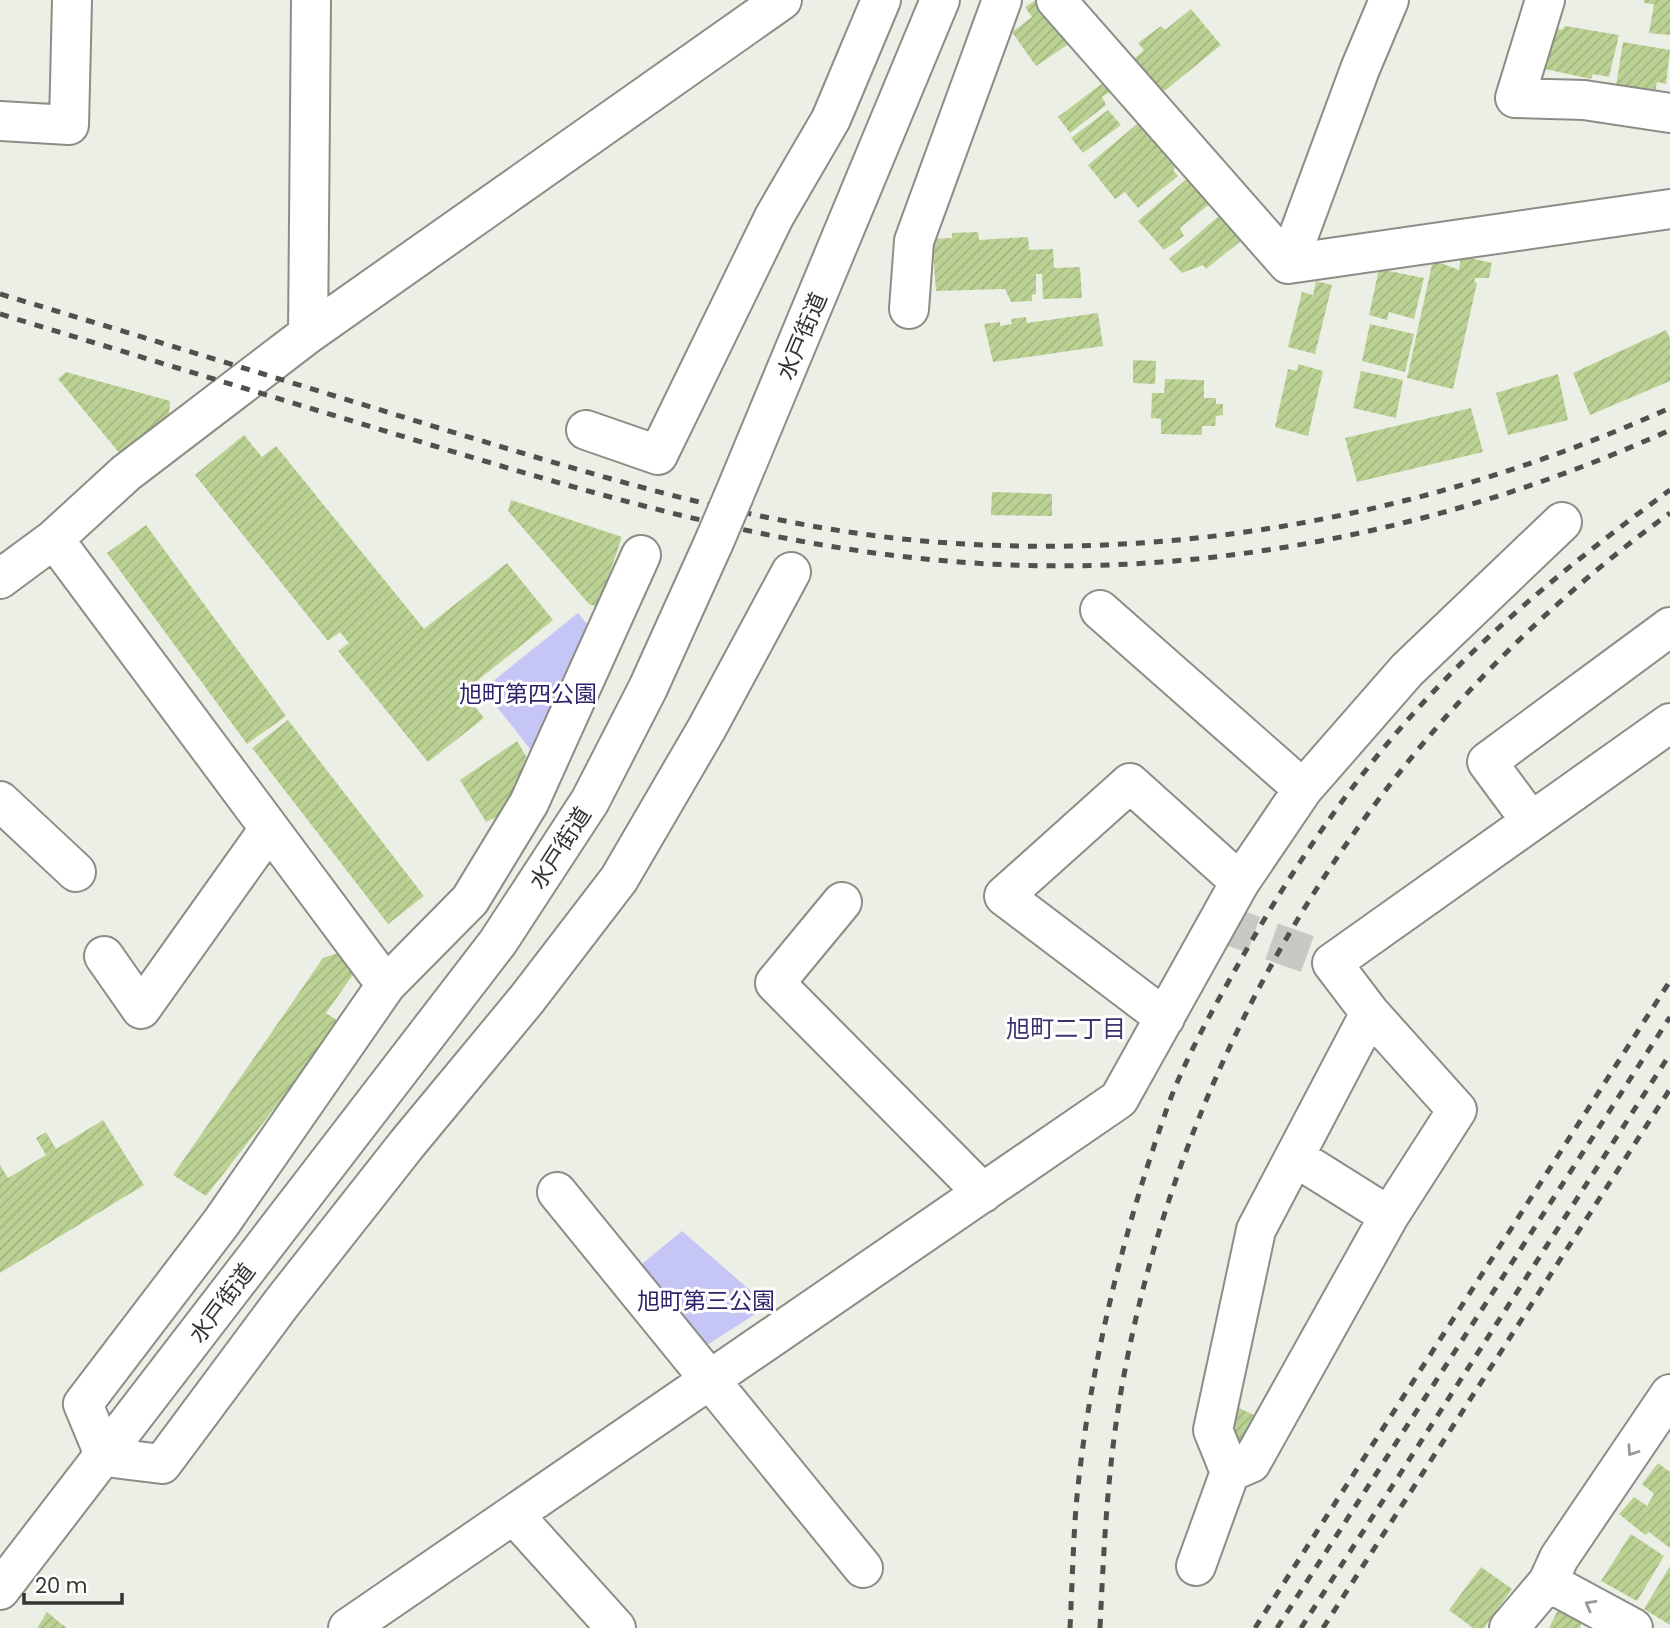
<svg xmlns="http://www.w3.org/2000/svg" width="1670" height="1628" viewBox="0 0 1670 1628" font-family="Poppins,'Noto Sans JP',sans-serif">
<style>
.park{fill:#c5c5f6}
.building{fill:url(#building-hatch)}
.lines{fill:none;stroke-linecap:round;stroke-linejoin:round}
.minor-tunnel{stroke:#c7cac2;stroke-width:38;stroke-dasharray:38 19;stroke-linecap:butt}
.minor-casing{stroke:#8b8e86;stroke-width:42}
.highway-casing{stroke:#8b8e86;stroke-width:42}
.minor{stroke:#fff;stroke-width:38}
.highway{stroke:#fff;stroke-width:38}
.rail{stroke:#4f514c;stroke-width:5;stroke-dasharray:9 9;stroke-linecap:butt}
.highway-bridge-casing{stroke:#8b8e86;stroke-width:42;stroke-linecap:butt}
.highway-bridge{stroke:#fff;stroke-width:38}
.oneway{stroke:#999a98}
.labels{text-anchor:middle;stroke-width:6;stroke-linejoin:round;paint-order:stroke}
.street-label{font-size:23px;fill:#333531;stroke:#fff}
.park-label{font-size:23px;fill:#2e236a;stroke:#fff}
.neighbourhood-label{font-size:24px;fill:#3a3470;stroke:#fff}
</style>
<defs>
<pattern id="building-hatch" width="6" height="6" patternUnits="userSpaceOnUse" patternTransform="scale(1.75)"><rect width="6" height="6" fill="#bcd294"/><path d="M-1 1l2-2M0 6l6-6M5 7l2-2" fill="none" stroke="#a2b580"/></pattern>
</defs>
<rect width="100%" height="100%" fill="#ecefe6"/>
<path class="park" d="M 578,613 L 592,630 L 534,754 L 483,689 Z
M 682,1231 L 768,1306 L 696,1352 L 637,1268 Z"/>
<path class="building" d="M 1036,0 L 1044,0 L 1076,39 L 1036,66 L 1012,32 L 1032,17 L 1025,7 Z
M 1644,0 L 1670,0 L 1670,35 L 1649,33 L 1654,4 L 1644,3 Z
M 1191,9 L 1221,45 L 1162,93 L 1134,59 L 1144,50 L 1138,43 L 1161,26 L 1165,30 Z
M 1565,26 L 1619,35 L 1609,77 L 1593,74 L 1591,79 L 1536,67 L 1550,27 L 1562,30 Z
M 1623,42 L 1670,50 L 1666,84 L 1657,82 L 1655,92 L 1616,86 Z
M 1104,82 L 1111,91 L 1102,97 L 1106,105 L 1070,133 L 1058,117 Z
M 1108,110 L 1121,125 L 1083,153 L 1071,138 Z
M 1142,120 L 1178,165 L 1173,170 L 1178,176 L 1138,208 L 1125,192 L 1115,199 L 1088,165 Z
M 1189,177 L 1212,202 L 1180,228 L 1184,236 L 1164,250 L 1138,221 Z
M 1220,215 L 1242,240 L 1206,269 L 1203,265 L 1182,273 L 1169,259 Z
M 978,232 L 979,240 L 1028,237 L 1029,250 L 1053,249 L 1054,268 L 1080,267 L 1082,298 L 1043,299 L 1042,274 L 1036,274 L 1036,294 L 1032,295 L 1032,301 L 1011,302 L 1005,289 L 936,291 L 932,239 L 952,238 L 952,233 Z
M 1461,256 L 1492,263 L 1489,278 L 1475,278 L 1474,281 L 1477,283 L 1453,389 L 1407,378 L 1433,260 L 1459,270 Z
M 1379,269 L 1424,278 L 1414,319 L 1389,312 L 1387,320 L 1369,315 Z
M 1316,281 L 1332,285 L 1315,354 L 1288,347 L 1302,292 L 1313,295 Z
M 1098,313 L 1103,346 L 993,362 L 984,324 L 1000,322 L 1000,326 L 1012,324 L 1011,319 L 1026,317 L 1027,323 Z
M 1370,324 L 1414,334 L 1405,372 L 1362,361 Z
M 1666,330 L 1670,339 L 1670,381 L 1590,415 L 1573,373 Z
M 1133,360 L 1156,361 L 1155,384 L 1133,383 Z
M 1298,364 L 1323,371 L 1308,436 L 1275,427 L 1288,369 L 1297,371 Z
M 1361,371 L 1403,380 L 1396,418 L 1353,408 Z
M 66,372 L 170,401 L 169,414 L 121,455 L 58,379 Z
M 1558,374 L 1568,420 L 1508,435 L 1496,393 Z
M 1165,379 L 1204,380 L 1204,398 L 1216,398 L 1216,404 L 1223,404 L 1223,415 L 1216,416 L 1215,426 L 1202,426 L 1202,435 L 1161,434 L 1161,419 L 1151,418 L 1152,393 L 1164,393 Z
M 1471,408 L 1483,452 L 1357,482 L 1345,438 Z
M 244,435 L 262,457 L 276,446 L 424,629 L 507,563 L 553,620 L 463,692 L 484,718 L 428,762 L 338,651 L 349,643 L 340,632 L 328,641 L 195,475 Z
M 992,492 L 1052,494 L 1052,516 L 991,515 Z
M 511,500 L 622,537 L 598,607 L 589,604 L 508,511 Z
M 146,525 L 286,716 L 247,744 L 107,553 Z
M 288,720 L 424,896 L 388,924 L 252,748 Z
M 517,741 L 526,756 L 525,770 L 506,812 L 486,822 L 460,780 Z
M 338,953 L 355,972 L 326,1013 L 341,1023 L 206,1196 L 173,1175 L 323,958 Z
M 103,1120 L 144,1185 L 0,1273 L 0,1165 L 8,1178 L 46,1155 L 36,1138 L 46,1132 L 56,1149 Z
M 1231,1404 L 1262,1419 L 1247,1444 L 1221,1431 Z
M 1658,1463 L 1670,1472 L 1670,1548 L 1649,1532 L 1645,1535 L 1619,1514 L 1634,1497 L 1647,1506 L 1654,1494 L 1642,1484 Z
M 1631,1534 L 1664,1556 L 1637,1601 L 1601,1581 Z
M 1670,1566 L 1670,1625 L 1644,1609 Z
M 1481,1567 L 1512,1589 L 1484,1628 L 1473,1628 L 1449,1610 Z
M 1558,1610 L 1583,1618 L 1580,1628 L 1549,1628 Z
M 47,1612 L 59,1622 L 67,1628 L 37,1628 Z"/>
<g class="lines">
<path class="minor-tunnel" d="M 1218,922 L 1332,963"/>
<g class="minor-casing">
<path id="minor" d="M 1056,0 L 1288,264 L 1670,209
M 1545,0 L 1515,98 L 1584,100 L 1670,113
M 0,121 L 69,125 L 72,0
M 1288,264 L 1360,69 L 1389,0
M 909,309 L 914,241 L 1002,0
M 308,334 L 311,0
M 586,430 L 658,455 L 774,217 L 831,119 L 881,0
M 54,539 L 386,985
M 641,555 L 529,803 L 470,900 L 386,985 L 221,1223 L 83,1404 L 105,1457 L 162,1464 L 281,1304 L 407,1144 L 527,999 L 619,879 L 707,728 L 791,572
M 0,579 L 54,539 L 126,473 L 308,334 L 782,0
M 1100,610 L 1303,789
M 0,801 L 76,872
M 1530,820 L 1487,762 L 1670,627
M 842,902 L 775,983 L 983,1193
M 104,956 L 141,1009 L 269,829
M 1165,1018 L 1004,896 L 1130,783 L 1240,882
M 1295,1157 L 1389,1216
M 557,1192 L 863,1568
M 1230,1472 L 1213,1430 L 1256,1230 L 1370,1013
M 514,1515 L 616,1628
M 1196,1566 L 1230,1472 L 1251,1463 L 1389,1216 L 1457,1110 L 1370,1013 L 1332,963 L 1670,723
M 1548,1582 L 1633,1628
M 348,1628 L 1119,1099 L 1240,882 L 1303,789 L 1407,670 L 1562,522
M 1509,1628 L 1548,1582 L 1559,1558 L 1670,1394"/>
</g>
<g class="highway-casing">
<path id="highway" d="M 734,495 L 940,0
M 0,1590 L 498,942 L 590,801 L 648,688 L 714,542"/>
</g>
<use href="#minor" class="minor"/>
<use href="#highway" class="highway"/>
<path class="rail" d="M 0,294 C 146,338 293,383 439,428 C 602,477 766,529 936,542 C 1188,562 1441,511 1670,408
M 0,314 C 144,358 287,401 431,445 C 597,495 763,544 936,560 C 1186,584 1443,533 1670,430
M 1070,1628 C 1072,1588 1073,1547 1076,1507 C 1088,1375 1121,1239 1165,1114 C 1182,1064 1213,1009 1239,963 C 1294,865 1357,772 1435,690 C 1505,616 1588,550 1670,490
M 1100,1628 C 1104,1543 1108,1459 1124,1375 C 1189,1029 1386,719 1670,513
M 1255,1628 L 1670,981
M 1277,1628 L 1670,1017
M 1301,1628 L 1670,1054
M 1323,1628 L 1670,1089"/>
<g class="highway-bridge-casing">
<path id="highway-bridge" d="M 714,542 L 734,495"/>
</g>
<use href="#highway-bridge" class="highway-bridge"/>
</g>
<defs><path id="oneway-chevron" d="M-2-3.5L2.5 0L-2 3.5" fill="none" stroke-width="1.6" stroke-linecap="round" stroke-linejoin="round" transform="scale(1.75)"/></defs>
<g class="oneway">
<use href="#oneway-chevron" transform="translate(1632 1451) rotate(124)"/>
<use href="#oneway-chevron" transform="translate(1590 1605) rotate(-151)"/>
</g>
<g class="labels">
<g class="street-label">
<text transform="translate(802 336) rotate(-67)" y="8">水戸街道</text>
<text transform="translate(560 848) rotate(-57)" y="8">水戸街道</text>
<text transform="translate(222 1303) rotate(-53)" y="8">水戸街道</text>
</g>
<g class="park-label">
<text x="528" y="702">旭町第四公園</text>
<text x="706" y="1309">旭町第三公園</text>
</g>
<g class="neighbourhood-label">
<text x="1066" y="1037">旭町二丁目</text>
</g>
</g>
<path d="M24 1593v10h98v-10" fill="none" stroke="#333531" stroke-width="3.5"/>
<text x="35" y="1593" font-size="21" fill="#333531" stroke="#ffffff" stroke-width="5" paint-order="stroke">20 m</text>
</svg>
